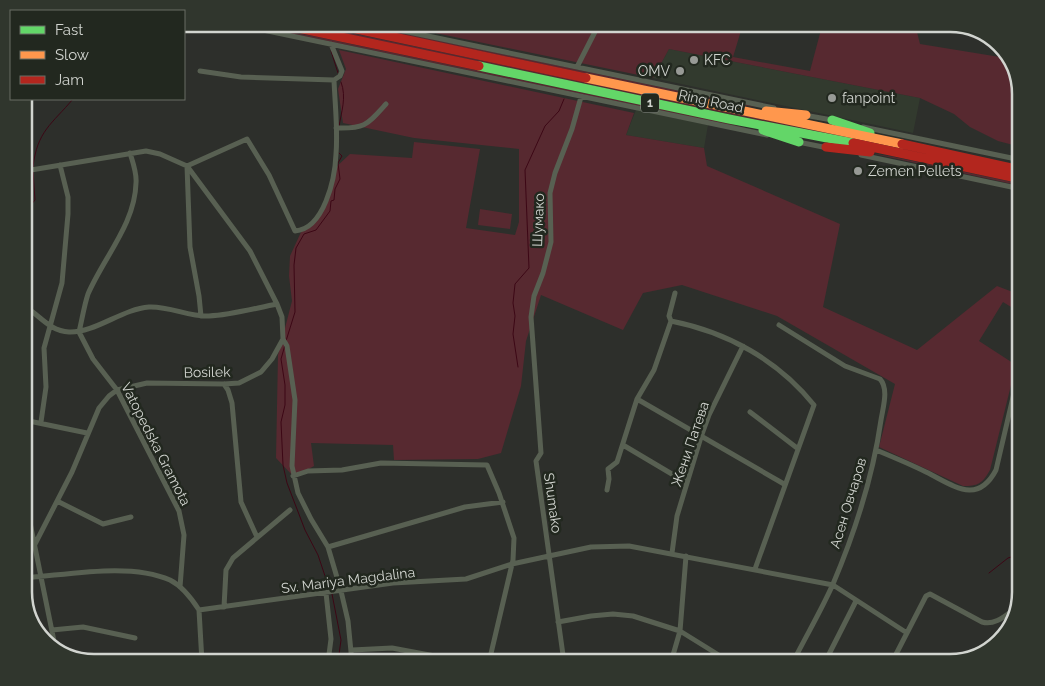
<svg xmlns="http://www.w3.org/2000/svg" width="1045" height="686" viewBox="0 0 1045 686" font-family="Raleway,sans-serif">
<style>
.built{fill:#323a2e}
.green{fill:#572930}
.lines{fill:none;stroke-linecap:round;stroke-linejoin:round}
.stream{stroke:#3c0715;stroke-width:1}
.street{stroke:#586052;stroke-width:5}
.fast{stroke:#63d668;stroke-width:9}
.slow{stroke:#ff974d;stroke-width:9}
.jam{stroke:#b3261e;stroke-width:9}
.poi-dot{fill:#989a96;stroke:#22281f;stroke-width:2}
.labels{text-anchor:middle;stroke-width:5;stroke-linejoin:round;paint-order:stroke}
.shield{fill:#22281f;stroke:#9ca09a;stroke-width:1}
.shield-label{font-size:12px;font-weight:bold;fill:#d1d4cf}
.poi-label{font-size:14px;fill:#d1d4cf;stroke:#22281f;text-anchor:start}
.street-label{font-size:14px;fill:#d1d4cf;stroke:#22281f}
.rim{fill:none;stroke:#d1d4cf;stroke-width:2.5}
</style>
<rect width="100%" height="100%" fill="#2d2f2b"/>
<path class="built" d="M 669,49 L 920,98 L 913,133 L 653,78 Z
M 636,110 L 708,125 L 704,148 L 626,135 Z"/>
<path class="green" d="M 298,24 L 308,24 L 953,159 L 953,161 Z
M 352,24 L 360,24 L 756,107 L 730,104 Z
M 392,24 L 743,24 L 733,57 L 810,71 L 822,26 L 813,24 L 915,24 L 920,44 L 1012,59 L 1021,90 L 1021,147 L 998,141 L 970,127 L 954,114 L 920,98 L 669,49 L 653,78 Z
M 280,31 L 308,35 L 723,122 L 749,129 Z
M 339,50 L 634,113 L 626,135 L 704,148 L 707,166 L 840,224 L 823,307 L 917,350 L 997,286 L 1021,295 L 1021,313 L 1003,302 L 979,341 L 1016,365 L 990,470 C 982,484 978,486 963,486 L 879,447 L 895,384 L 777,316 L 682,285 L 643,293 L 623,330 L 541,295 L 526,341 L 521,386 L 501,453 L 478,459 L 394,460 L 393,445 L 311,443 L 314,466 L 294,477 L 276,458 L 278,355 L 292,301 L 289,276 L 290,256 L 302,230 L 314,223 L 323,207 L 335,168 L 350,154 L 412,158 L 414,142 L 480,149 L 466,228 L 515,235 L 519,222 L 519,149 L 414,138 L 343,123 L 338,89 L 346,69 Z
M 870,153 L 894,157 L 1021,184 L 1021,186 Z
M 480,209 L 512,214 L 510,229 L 478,225 Z"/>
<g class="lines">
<path class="stream" d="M 331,51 L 338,73
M 339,127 C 341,112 347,98 341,82
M 33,167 C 37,131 52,124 73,99
M 24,213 L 35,200 L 33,171
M 286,341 L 295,312 L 294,265 L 296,248 L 304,234 L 316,230 L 330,211 L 331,201 L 334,200 L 335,189 L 340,179 L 338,163 L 342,156 L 339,153
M 285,345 L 281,359 L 285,385 L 285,405 L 281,422 L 283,465 L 287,483 L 305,530 L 318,555 L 330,591
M 518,367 L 513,334 L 515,316 L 513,303 L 515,284 L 529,268 L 525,170 L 545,126 L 559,111 L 564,99
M 989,573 L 1008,558 L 1021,554
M 332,594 L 341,640 L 338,662"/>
<path class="street" d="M 234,24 L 767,135
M 370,24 L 774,108
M 331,44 L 342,71 L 340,76 L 334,80
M 577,67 L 599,24
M 200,71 L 241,77 L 334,80
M 804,115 L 832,120
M 863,127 L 1021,160
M 336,128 C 365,129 367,125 386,104
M 798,142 L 828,148
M 130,153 C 133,163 137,173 136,183 C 135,224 104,257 88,294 C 84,306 82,320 79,332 L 93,359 L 117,390 L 179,511 L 184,535 L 180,587
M 861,155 L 1021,189
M 24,206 L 27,203 L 28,175 L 31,170 L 146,151 L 160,154 L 187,166 L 250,251 L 277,304 L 282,317 L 283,339 L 272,359 L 261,372 L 239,383 L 224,384 L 147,383 L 117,390 L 109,396 L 99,408 L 72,472 L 34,546
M 24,306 C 40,315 49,331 69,332 C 95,333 122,309 149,307 C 170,306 189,317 209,316 C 231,315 256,308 277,304
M 201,316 L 199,296 L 190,247 L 187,166 L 247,139 L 269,175 L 295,231 C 324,229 335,179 336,154 C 338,130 335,105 334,80
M 671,321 C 727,332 778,360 814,405 L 755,569
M 779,325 L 845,366 L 880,379 C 889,389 883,407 881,420 C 873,476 855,532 833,584 C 821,611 806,636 793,662
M 283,339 L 287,346 L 295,400 L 292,466 L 298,493 L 311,519 L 328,547 L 341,591 L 348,621 L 352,662
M 224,384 L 228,390 L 232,403 L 241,502 L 257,537
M 637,399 L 784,484
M 750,412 L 797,448
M 24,420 L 87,433
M 41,422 L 46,387 L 44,348 L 62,283 L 68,214 L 68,197 L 60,165
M 623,445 L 687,483
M 876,450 C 893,457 910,464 926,472 C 953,485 977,506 996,470 L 1021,363
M 293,476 L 308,471 L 342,470 L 381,463 L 487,465 L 499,493 L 514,538 L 513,560 L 489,662
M 607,490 L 609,479 L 608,469 L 617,462 L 637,399 L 654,370 L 671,321 L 669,316 L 675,293
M 24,493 L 56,651
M 57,501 L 103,524 L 131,517
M 328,547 L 465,507 L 503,502
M 672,553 L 677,516 L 701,437 L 709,415 L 743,346
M 24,578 C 67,575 130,562 170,580 C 182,586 192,599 199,610 L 393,583 L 466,579 L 512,564 L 549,556 L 591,547 L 629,546 L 833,585 L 907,633
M 326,593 L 331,639 L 328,662
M 224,607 L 226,570 L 233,558 L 290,510
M 199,610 L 202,662
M 1011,619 L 1012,621
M 558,622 L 591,616 L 613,614 L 633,616 L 680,631 L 730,662
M 52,630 L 83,627 L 135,638
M 352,650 L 392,648 L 467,662
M 564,662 L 536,461 L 541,453 L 531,317 L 534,296 L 543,273 L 551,242 L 550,193 L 555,173 L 572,129 L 581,97
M 671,662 L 680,631 L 686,556
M 825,662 L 856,601
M 892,662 L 926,596 L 930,594 L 982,622 C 995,626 1006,615 1016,608"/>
<path class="fast" d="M 479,66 L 729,119 L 853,143
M 832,120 L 870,133
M 763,130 L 799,142"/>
<path class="slow" d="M 586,78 L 902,144
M 766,111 L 806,115"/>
<path class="jam" d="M 279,24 L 479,66
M 333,24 L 586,78
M 853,143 L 1021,179
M 902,144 L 1021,170
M 826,147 L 870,152"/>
</g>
<g class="poi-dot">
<circle cx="694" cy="60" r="5"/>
<circle cx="680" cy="71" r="5"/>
<circle cx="832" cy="98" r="5"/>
<circle cx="858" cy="171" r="5"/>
</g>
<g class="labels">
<rect class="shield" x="641" y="93.5" width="18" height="19" rx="4"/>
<g class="shield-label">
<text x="650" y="107">1</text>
</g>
<g class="poi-label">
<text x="704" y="65">KFC</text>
<text x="670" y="76" text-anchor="end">OMV</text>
<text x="842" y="103">fanpoint</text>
<text x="868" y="176">Zemen Pellets</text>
</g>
<g class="street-label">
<text transform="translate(711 101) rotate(12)" y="5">Ring Road</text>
<text transform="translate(538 220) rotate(-88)" y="5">Шумако</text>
<text transform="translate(207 372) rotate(-1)" y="5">Bosilek</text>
<text transform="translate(156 444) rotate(63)" y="5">Vatopedska Gramota</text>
<text transform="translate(690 444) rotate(-71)" y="5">Жени Патева</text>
<text transform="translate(553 503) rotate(82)" y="5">Shumako</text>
<text transform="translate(848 503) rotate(-73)" y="5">Асен Овчаров</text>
<text transform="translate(348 580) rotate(-7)" y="5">Sv. Mariya Magdalina</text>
</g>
</g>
<path d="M0 0H1045V686H0ZM94 32H950A62 62 0 0 1 1012 94V592A62 62 0 0 1 950 654H94A62 62 0 0 1 32 592V94A62 62 0 0 1 94 32Z" fill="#30362d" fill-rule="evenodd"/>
<path class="rim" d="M94 32H950A62 62 0 0 1 1012 94V592A62 62 0 0 1 950 654H94A62 62 0 0 1 32 592V94A62 62 0 0 1 94 32Z"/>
<rect x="10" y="10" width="175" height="90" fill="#22281f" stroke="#686d65"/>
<rect x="20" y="26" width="25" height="8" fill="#63d668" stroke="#686d65"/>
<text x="55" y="35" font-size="15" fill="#d1d4cf">Fast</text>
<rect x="20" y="51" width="25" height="8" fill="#ff974d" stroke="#686d65"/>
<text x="55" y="60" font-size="15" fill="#d1d4cf">Slow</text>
<rect x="20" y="76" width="25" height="8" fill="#b3261e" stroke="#686d65"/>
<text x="55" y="85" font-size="15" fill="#d1d4cf">Jam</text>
</svg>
